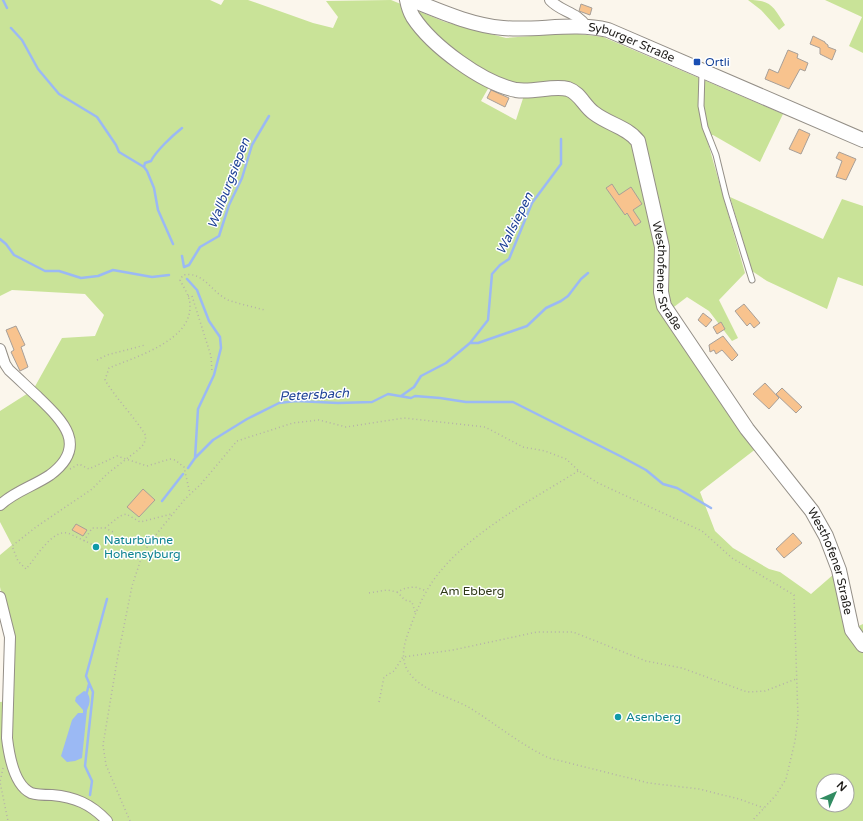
<svg xmlns="http://www.w3.org/2000/svg" width="863" height="821" viewBox="0 0 863 821" font-family="'Varela Round',sans-serif">
<style>
.green{fill:#c9e398;fill-rule:evenodd}
.water{fill:#9bb9f4}
.lines{fill:none;stroke-linecap:round;stroke-linejoin:round}
.stream{stroke:#9bb9f4;stroke-width:2.5}
.building{fill:#f8c38e;stroke:#a79f98}
.lane-casing{stroke:#948f87;stroke-width:7}
.street-casing{stroke:#948f87;stroke-width:12}
.secondary-casing{stroke:#948f87;stroke-width:16}
.path{stroke:#b5b1a9;stroke-width:1.5;stroke-dasharray:1 3;stroke-linecap:butt}
.lane{stroke:#fff;stroke-width:5}
.street{stroke:#fff;stroke-width:10}
.secondary{stroke:#fff;stroke-width:14}
.transit-dot{fill:#1a4fb4;stroke:#fff;stroke-width:1.5}
.culture-dot{fill:#0f9aa8;stroke:#fff;stroke-width:1.5}
.labels{text-anchor:middle;stroke-width:3;stroke-linejoin:round;paint-order:stroke}
.street-label{font-size:12px;fill:#1e1c19;stroke:#fff}
.transit-label{font-size:12px;fill:#164399;stroke:#fff;text-anchor:start}
.culture-label{font-size:12px;fill:#0d838f;stroke:#fff;text-anchor:start}
.park-label{font-size:12px;fill:#2f3a17;stroke:#fff}
.water-label{font-size:13px;font-style:italic;fill:#1e4296;stroke:#fff}
</style>
<rect width="100%" height="100%" fill="#fbf6ec"/>
<path class="green" d="M 0,0 L 210,0 L 221,5 L 224,0 L 248,0 L 313,23 L 333,28 L 338,17 L 326,1 L 391,0 L 445,22 L 506,38 L 571,33 L 603,37 L 783,114 L 760,162 L 713,135 L 706,136 L 745,273 L 719,300 L 738,338 L 732,341 L 709,311 L 687,297 L 666,313 L 757,448 L 700,492 L 715,531 L 733,548 L 769,569 L 780,572 L 811,594 L 834,574 L 852,629 L 863,624 L 863,821 L 0,821 L 0,702 L 9,701 L 8,624 L 0,587 L 0,555 L 12,545 L 0,522 L 0,411 L 33,390 L 62,338 L 95,336 L 104,315 L 85,294 L 12,290 L 0,296 ZM 494,78 L 527,86 L 516,120 L 481,101 ZM 823,781 L 847,781 L 847,805 L 823,805 Z
M 748,0 C 771,0 773,6 785,25 L 779,30 L 761,10 Z
M 825,0 L 863,0 L 863,53 L 849,46 L 862,17 Z
M 730,197 L 823,239 L 842,199 L 863,206 L 863,286 L 838,277 L 827,309 L 767,281 L 752,271 Z"/>
<path class="water" d="M 84,691 L 87,692 C 91,699 90,703 87,710 L 82,758 L 75,761 L 67,762 L 61,756 L 72,720 L 78,713 L 83,713 L 83,710 L 75,701 L 76,697 Z"/>
<g class="lines">
<path class="stream" d="M 3,0 L 7,8
M 11,28 L 22,40 L 38,69 L 59,94 L 97,117 L 116,145 L 119,152 L 144,167 L 147,171 L 154,188 L 158,210 L 173,244
M 144,167 L 145,163 L 151,161 C 156,151 172,136 182,128
M 0,239 L 6,244 L 14,255 L 45,271 L 59,271 L 81,278 L 98,276 L 113,270 L 152,277 L 169,275
M 182,256 L 184,267 L 189,265 L 200,247 L 219,236 L 229,205 L 242,178 L 252,145 L 269,116
M 187,279 L 197,290 L 209,321 L 220,337 L 221,348 L 214,375 L 198,409 L 195,458 L 188,468
M 470,343 L 478,343 L 527,326 L 546,308 L 561,301 L 568,296 L 581,279 L 588,273
M 401,396 L 414,387 L 421,376 L 446,363 L 470,343 L 488,320 L 492,274 L 500,265 L 509,259 L 532,203 L 561,164 L 561,139
M 195,458 L 213,440 L 247,419 L 279,403 L 296,401 L 338,403 L 372,402 L 388,394 L 411,398 L 415,396 L 440,398 L 466,402 L 513,402 L 622,457 L 646,470 L 663,484 L 677,488 L 711,508
M 162,501 L 183,474
M 87,692 L 89,684
M 90,795 L 92,781 L 85,766 L 93,692 L 86,676 L 107,599"/>
</g>
<path class="building" d="M 581,4 L 592,8 L 590,15 L 579,11 Z
M 813,36 L 825,42 L 825,43 L 828,45 L 828,47 L 836,50 L 832,60 L 820,54 L 820,48 L 810,44 Z
M 788,50 L 798,54 L 797,58 L 808,63 L 805,71 L 800,69 L 789,89 L 765,79 L 769,69 L 778,73 Z
M 491,90 L 509,98 L 505,107 L 487,98 Z
M 799,129 L 810,134 L 801,154 L 789,149 Z
M 839,152 L 856,159 L 846,180 L 836,177 L 842,161 L 836,158 Z
M 612,184 L 619,195 L 631,187 L 642,204 L 633,210 L 641,222 L 635,226 L 627,213 L 625,215 L 606,188 Z
M 744,304 L 760,323 L 754,328 L 750,323 L 747,326 L 735,311 Z
M 703,313 L 712,320 L 706,327 L 698,320 Z
M 721,322 L 725,329 L 717,334 L 713,327 Z
M 16,326 L 25,345 L 21,347 L 28,367 L 20,371 L 11,352 L 14,350 L 6,330 Z
M 723,336 L 738,355 L 732,361 L 722,350 L 716,354 L 714,350 L 710,352 L 709,345 Z
M 765,383 L 779,398 L 769,409 L 753,394 Z
M 782,388 L 802,407 L 796,413 L 776,394 Z
M 143,489 L 155,500 L 139,517 L 127,507 Z
M 76,524 L 87,530 L 83,536 L 72,530 Z
M 793,533 L 802,543 L 784,558 L 776,549 Z"/>
<g class="lines">
<g class="lane-casing">
<path id="lane" d="M 702,72 L 701,106 L 705,127 L 716,155 L 726,196 L 752,280"/>
</g>
<g class="street-casing">
<path id="street" d="M 550,0 C 561,12 577,12 586,26
M 0,349 L 5,364 L 9,370 C 19,379 28,388 38,397 C 63,421 89,446 50,475 C 34,486 15,491 0,505
M 0,597 L 10,637 L 7,738 C 9,755 14,785 31,793 C 37,795 46,795 52,795 C 75,797 91,804 107,821"/>
</g>
<g class="secondary-casing">
<g id="secondary">
<path id="s1" d="M 407,0 C 408,5 410,12 413,17 C 432,46 482,83 516,90 C 533,93 553,85 568,89 C 580,93 584,106 594,113 C 608,124 627,127 638,141 L 662,247 L 661,292 L 664,306 L 747,429 L 812,511 L 826,536 L 839,570 L 852,630 L 863,645"/>
<path id="s2" d="M 412,0 C 442,12 471,25 503,28 C 538,31 573,22 608,30 L 863,140"/>
</g>
</g>
<path class="path" d="M 188,296 L 192,296 L 211,356 L 212,372
M 97,360 L 107,355 L 145,345
M 70,469 L 79,464 L 89,469 L 117,456 L 147,466 L 170,459 L 175,460 L 184,467 L 190,494
M 578,471 C 530,501 459,538 429,587 C 421,600 415,614 410,628 C 404,643 399,660 410,674 C 424,692 451,697 470,708 C 496,724 521,745 549,758 L 649,783 L 699,789 L 739,799 L 764,808
M 105,528 L 120,516 L 126,514 L 140,522 L 171,514
M 84,541 L 92,528 L 105,528 L 113,532
M 106,551 L 68,533 C 52,529 35,559 26,569 L 18,561 L 12,546 L 36,527 L 92,489 L 107,474 L 138,450 L 144,444 L 146,436 C 134,416 117,400 105,380 L 109,368 C 135,357 191,341 190,306 C 190,296 184,288 180,280 L 183,275 C 204,271 211,292 228,300 C 240,304 253,307 265,310
M 397,592 L 405,600 L 412,602 L 415,612
M 369,593 L 387,590 L 397,592 L 406,588 L 415,587 L 427,591
M 379,702 L 384,677 L 394,671 L 403,657 L 453,650 L 537,632 L 573,632 L 646,661 L 682,668 L 747,692 L 765,691 L 796,679
M 3,768 L 0,782 L 8,821
M 130,821 L 106,765 L 103,745 L 117,661 L 132,586 L 142,556 L 150,542 L 185,499 L 201,484 L 237,441 L 293,423 L 319,420 L 346,427 L 404,418 L 485,427 L 523,447 L 545,451 L 566,459 L 579,471 L 598,483 L 702,531 L 732,558 L 794,595 L 798,718 L 795,741 L 786,779 L 776,795 L 752,821"/>
<use href="#lane" class="lane"/>
<use href="#street" class="street"/>
<use href="#secondary" class="secondary"/>
</g>
<rect class="transit-dot" x="693" y="58" width="8" height="8" rx="2"/>
<g class="culture-dot">
<circle cx="96" cy="547" r="4"/>
<circle cx="618" cy="717" r="4"/>
</g>
<g class="labels">
<g class="street-label">
<text dy="4" stroke="none"><textPath href="#s2" startOffset="227">Syburger Straße</textPath></text>
<text dy="4" stroke="none"><textPath href="#s1" startOffset="426">Westhofener Straße</textPath></text>
<text dy="4" stroke="none"><textPath href="#s1" startOffset="762">Westhofener Straße</textPath></text>
</g>
<g class="transit-label">
<text x="705" y="66">Ortli</text>
</g>
<g class="culture-label">
<text x="104" y="544">Naturbühne<tspan x="104" dy="14">Hohensyburg</tspan></text>
<text x="626" y="721">Asenberg</text>
</g>
<g class="park-label">
<text x="472" y="595">Am Ebberg</text>
</g>
<g class="water-label">
<text transform="translate(228 183) rotate(-69)" y="5">Wallburgsiepen</text>
<text transform="translate(514 223) rotate(-64)" y="5">Wallsiepen</text>
<text transform="translate(314 394) rotate(-3)" y="5">Petersbach</text>
</g>
</g>
<g transform="translate(835 793) rotate(45)"><circle r="19" fill="#ffffff" stroke="#a5a4a3"/>
<path d="M0-3L7 15L0 10L-7 15Z" fill="#328c62"/>
<text y="-6" font-size="11" font-weight="bold" text-anchor="middle" fill="#1e1c19">N</text>
</g>
</svg>
